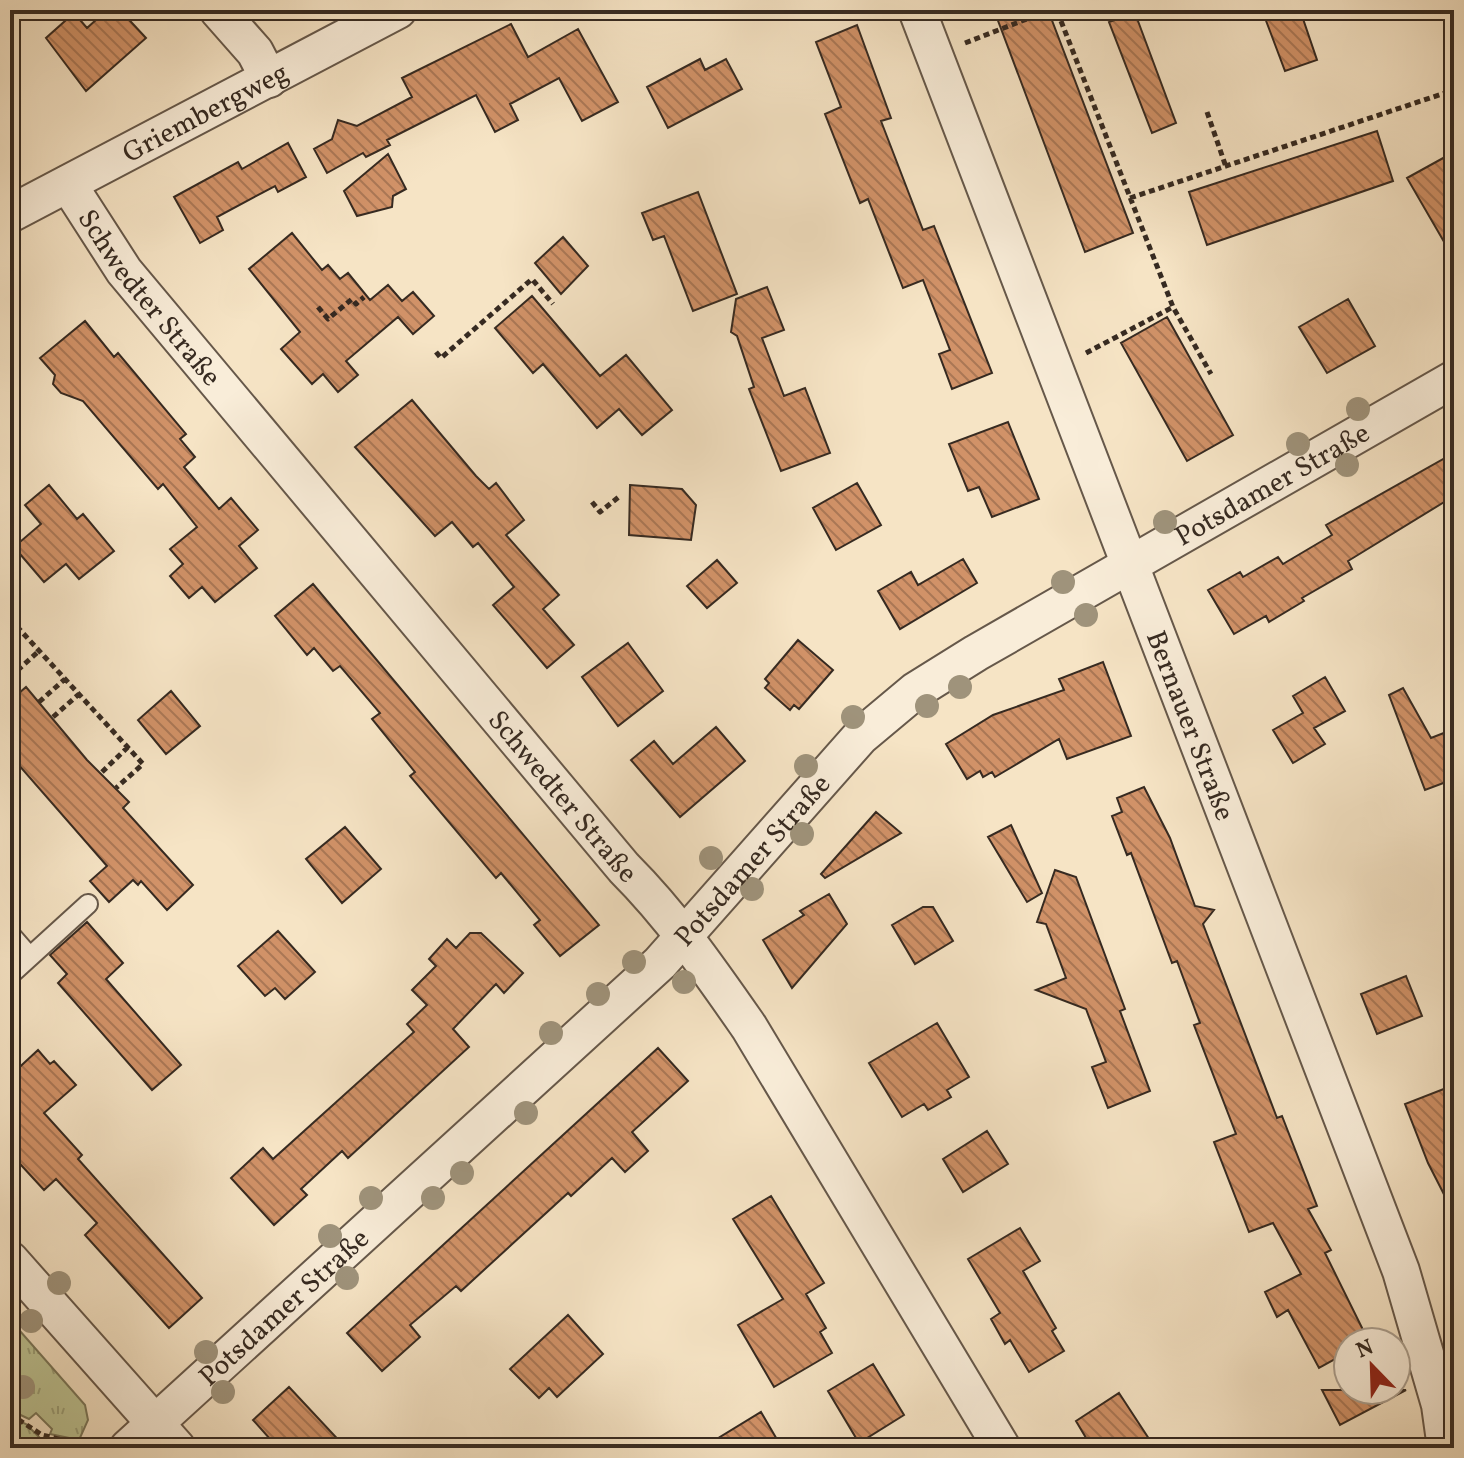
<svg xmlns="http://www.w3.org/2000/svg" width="1464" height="1458" viewBox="0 0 1464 1458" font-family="Vollkorn,serif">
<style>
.grass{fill:url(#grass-tufts);stroke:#7a775a;stroke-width:2}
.building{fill:url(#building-back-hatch);stroke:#362a21;stroke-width:2}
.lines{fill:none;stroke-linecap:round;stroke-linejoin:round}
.service-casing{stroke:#66584a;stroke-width:22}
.minor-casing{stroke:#66584a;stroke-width:40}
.path{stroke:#362a21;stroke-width:5;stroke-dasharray:6 4;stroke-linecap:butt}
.service{stroke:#f9edd9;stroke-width:18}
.minor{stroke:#f9edd9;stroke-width:36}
.tree{fill:#9f937b}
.labels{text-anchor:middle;stroke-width:6;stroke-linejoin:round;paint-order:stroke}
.street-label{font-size:28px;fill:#362a21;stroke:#f9edd9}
</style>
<defs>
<pattern id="grass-tufts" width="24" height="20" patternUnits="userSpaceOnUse" patternTransform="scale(2)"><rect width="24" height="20" fill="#bdc494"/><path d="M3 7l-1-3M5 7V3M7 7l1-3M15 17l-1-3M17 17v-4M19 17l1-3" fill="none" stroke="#9a9f78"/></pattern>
<pattern id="building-back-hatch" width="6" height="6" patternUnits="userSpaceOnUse" patternTransform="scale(2)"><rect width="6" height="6" fill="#d19268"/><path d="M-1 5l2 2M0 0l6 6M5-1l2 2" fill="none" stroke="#a75"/></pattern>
</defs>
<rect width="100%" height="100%" fill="#f6e4c5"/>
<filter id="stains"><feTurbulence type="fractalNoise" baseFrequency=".0025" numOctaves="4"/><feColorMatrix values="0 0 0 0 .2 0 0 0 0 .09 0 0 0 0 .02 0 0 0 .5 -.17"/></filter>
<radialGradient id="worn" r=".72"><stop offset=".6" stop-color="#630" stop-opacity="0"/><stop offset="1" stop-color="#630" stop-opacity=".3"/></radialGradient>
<path class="grass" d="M 10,1330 L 20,1331 L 85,1405 L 88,1420 L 79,1440 L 50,1434 L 52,1429 L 36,1413 L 29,1419 L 10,1410 Z
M 10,1417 L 26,1424 L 40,1438 L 75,1444 L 71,1448 L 21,1448 L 10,1426 Z"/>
<path class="building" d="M 107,10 L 120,10 L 146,38 L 86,91 L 46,38 L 74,13 L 87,28 Z
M 994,10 L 1048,10 L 1133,233 L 1085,252 Z
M 1262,10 L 1300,10 L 1317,60 L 1285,71 Z
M 1135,13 L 1176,123 L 1152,133 L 1109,22 Z
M 511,24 L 528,57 L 578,29 L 618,102 L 582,121 L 559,78 L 510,104 L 518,120 L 495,132 L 476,95 L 387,140 L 390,145 L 366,157 L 363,153 L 327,173 L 314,149 L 332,139 L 338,120 L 357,126 L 412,97 L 402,78 Z
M 857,25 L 891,118 L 881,121 L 923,230 L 934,226 L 992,373 L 952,389 L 939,354 L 950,350 L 923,280 L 903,288 L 868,199 L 860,203 L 825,114 L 841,107 L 816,42 Z
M 700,59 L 705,70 L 726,59 L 742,89 L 668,128 L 647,87 Z
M 1377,131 L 1393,181 L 1207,245 L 1189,192 Z
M 288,143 L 306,177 L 278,192 L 275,186 L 217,217 L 223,230 L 200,243 L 174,197 L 238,162 L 242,169 Z
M 1454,152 L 1454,259 L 1407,178 Z
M 388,154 L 406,189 L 393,196 L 392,207 L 357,216 L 344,191 Z
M 698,192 L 737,294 L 693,311 L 664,236 L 653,240 L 642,213 Z
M 292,233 L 322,270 L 328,265 L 340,279 L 348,273 L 370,300 L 388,285 L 402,301 L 413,292 L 434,316 L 413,334 L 398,317 L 346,361 L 358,375 L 338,392 L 323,374 L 312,384 L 281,349 L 300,332 L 249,269 Z
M 563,237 L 588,266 L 561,294 L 535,263 Z
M 767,287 L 784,330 L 762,338 L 784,396 L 805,388 L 830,453 L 781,471 L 749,389 L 754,387 L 737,336 L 731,332 L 736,299 Z
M 532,296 L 600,376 L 626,355 L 672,410 L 642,435 L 619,409 L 597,428 L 543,364 L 533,373 L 495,328 Z
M 1348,299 L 1375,346 L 1327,373 L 1299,327 Z
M 1167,317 L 1233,435 L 1187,461 L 1121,343 Z
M 85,321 L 114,357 L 118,353 L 186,434 L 180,439 L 195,457 L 184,467 L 219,509 L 231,498 L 258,530 L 239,546 L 257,568 L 215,602 L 202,587 L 189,598 L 170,576 L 183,564 L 170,549 L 197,527 L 163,484 L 158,489 L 83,401 L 61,393 L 53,384 L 55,375 L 40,358 Z
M 412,400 L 476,476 L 489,489 L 496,483 L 524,520 L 506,535 L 559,595 L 543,609 L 574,645 L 547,668 L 493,605 L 514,587 L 478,543 L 473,547 L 452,522 L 435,536 L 355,447 Z
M 1008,422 L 1039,499 L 992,517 L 979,487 L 968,491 L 949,444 Z
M 1454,453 L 1454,496 L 1348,561 L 1352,569 L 1302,598 L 1304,601 L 1269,622 L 1266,616 L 1234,634 L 1208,590 L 1240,572 L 1243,577 L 1278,557 L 1283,564 L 1332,535 L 1326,525 Z
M 857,483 L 881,525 L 836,550 L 813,508 Z
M 49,485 L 77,519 L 83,514 L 114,551 L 79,579 L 66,564 L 44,582 L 14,547 L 41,524 L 25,505 Z
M 630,485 L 682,489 L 696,505 L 691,540 L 629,535 Z
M 963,559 L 977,583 L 900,629 L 878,591 L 911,572 L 918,585 Z
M 717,560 L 737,583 L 707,608 L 687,586 Z
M 313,584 L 599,925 L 560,956 L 534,925 L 540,920 L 501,873 L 496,878 L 410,776 L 415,772 L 372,719 L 380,713 L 340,666 L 333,671 L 314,648 L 307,655 L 275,616 Z
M 798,640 L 833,670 L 799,709 L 794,705 L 790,710 L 765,688 L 769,683 L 765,679 Z
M 628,643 L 663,691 L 618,726 L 582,677 Z
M 1103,662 L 1131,736 L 1067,759 L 1059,739 L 995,777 L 992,772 L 983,777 L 980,771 L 967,779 L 946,744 L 993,715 L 1064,690 L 1059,679 Z
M 1325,677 L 1345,711 L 1314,728 L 1325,744 L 1293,763 L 1273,730 L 1303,713 L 1293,696 Z
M 26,687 L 87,760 L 129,802 L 123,808 L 193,885 L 167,910 L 141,881 L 138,885 L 133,880 L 109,902 L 90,881 L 107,866 L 10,755 L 10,701 Z
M 1403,688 L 1431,738 L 1454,729 L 1454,779 L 1425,790 L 1389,695 Z
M 171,691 L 200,726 L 166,754 L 138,720 Z
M 716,727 L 745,761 L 680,817 L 631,760 L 654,741 L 673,764 Z
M 1144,787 L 1170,838 L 1195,906 L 1214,910 L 1203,924 L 1277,1118 L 1282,1116 L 1317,1206 L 1308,1209 L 1331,1250 L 1325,1253 L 1368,1340 L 1348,1342 L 1348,1352 L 1319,1368 L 1288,1310 L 1277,1317 L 1265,1292 L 1301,1274 L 1273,1223 L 1249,1232 L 1214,1142 L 1236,1134 L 1194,1025 L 1200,1023 L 1177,961 L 1172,963 L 1131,853 L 1127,855 L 1112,816 L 1122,812 L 1117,798 Z
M 876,812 L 901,833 L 825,878 L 821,874 Z
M 1011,825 L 1042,893 L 1027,902 L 988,837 Z
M 345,827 L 381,869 L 342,903 L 306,859 Z
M 1055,870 L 1076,877 L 1125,1009 L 1120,1011 L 1150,1091 L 1108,1108 L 1092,1067 L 1106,1062 L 1086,1009 L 1036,990 L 1066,978 L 1046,924 L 1037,922 Z
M 829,894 L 847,924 L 792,988 L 763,940 L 804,915 L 800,911 Z
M 923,907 L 933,907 L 953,941 L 915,964 L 892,925 Z
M 87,922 L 123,963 L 106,979 L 181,1065 L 152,1090 L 58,983 L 67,974 L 50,955 Z
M 278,931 L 315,972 L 285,999 L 275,988 L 265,996 L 238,966 Z
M 470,933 L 481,933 L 523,973 L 504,993 L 496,984 L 453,1029 L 469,1047 L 348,1158 L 342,1151 L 301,1189 L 307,1195 L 274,1225 L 231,1178 L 263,1148 L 273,1159 L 414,1032 L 407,1024 L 427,1005 L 412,990 L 436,966 L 429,959 L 447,939 L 456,948 Z
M 1406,976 L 1422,1016 L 1377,1034 L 1361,994 Z
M 937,1023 L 969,1077 L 947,1090 L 951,1097 L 928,1110 L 924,1104 L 902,1117 L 869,1063 Z
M 658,1048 L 688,1081 L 632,1132 L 648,1151 L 625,1172 L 612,1158 L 571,1196 L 568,1193 L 461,1291 L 456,1286 L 410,1325 L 420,1337 L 382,1371 L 347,1333 Z
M 38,1050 L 50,1064 L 54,1061 L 76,1085 L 44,1113 L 82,1155 L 78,1159 L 202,1298 L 169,1328 L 85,1235 L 97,1223 L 56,1179 L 44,1190 L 10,1153 L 10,1076 Z
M 1454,1085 L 1454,1214 L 1428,1163 L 1405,1104 Z
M 987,1131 L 1008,1164 L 963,1192 L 943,1159 Z
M 771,1196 L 824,1283 L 806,1294 L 826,1328 L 820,1332 L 832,1353 L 774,1387 L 738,1325 L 783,1299 L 733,1219 Z
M 1020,1228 L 1040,1261 L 1023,1271 L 1056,1328 L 1052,1331 L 1064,1351 L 1029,1372 L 1010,1340 L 1005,1344 L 991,1319 L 1000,1313 L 968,1259 Z
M 568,1315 L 603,1354 L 557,1397 L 549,1388 L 539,1398 L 510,1369 Z
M 873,1364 L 904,1415 L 859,1443 L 828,1391 Z
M 289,1387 L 346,1448 L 278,1448 L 253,1420 Z
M 1322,1390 L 1406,1390 L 1340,1425 Z
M 1119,1393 L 1155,1448 L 1092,1448 L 1076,1421 Z
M 761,1412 L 782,1448 L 702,1448 Z"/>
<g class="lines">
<g class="service-casing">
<path id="service" d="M 10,934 L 30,957
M 10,975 L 88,904"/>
</g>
<g class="minor-casing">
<g id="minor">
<path d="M 218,10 L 255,52 L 269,79"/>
<path id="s1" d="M 917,10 L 1401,1271 L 1440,1405 L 1446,1448"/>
<path id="s2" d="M 68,184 L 124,271 L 624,868 C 672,916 710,971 749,1027 L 1002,1448"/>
<path id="s3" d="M 10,214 L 398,10"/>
<path d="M 10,1260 L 177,1448"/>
<path id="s4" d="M 128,1448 L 660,963 L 860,737 L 915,691 L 976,653 L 1454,379"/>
</g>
</g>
<path class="path" d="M 1061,21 L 1173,307 L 1211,374
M 965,43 L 1050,10
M 1207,112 L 1226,167
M 1130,198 L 1454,90
M 318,307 L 328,319 L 352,299 L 356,304 L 364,297
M 436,352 L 441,358 L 532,279 L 553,304
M 1086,353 L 1173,307
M 592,502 L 600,512 L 620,496
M 10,619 L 143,764 L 116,788
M 10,677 L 39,651
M 39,702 L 65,679
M 53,717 L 79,694
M 102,772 L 128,747
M 10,1414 L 42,1435 L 84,1445"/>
<use href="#service" class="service"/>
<use href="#minor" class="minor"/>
</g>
<g class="tree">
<circle cx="1358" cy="409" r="12"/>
<circle cx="1298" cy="444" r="12"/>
<circle cx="1347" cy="465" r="12"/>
<circle cx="1165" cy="522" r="12"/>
<circle cx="1063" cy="582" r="12"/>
<circle cx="1086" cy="615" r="12"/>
<circle cx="960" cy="687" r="12"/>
<circle cx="927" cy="706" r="12"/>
<circle cx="853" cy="717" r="12"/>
<circle cx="806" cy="766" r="12"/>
<circle cx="802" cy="834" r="12"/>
<circle cx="711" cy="858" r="12"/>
<circle cx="752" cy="889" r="12"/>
<circle cx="634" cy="962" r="12"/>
<circle cx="684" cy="982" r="12"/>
<circle cx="598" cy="994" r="12"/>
<circle cx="551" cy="1033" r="12"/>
<circle cx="526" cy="1113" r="12"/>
<circle cx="462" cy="1173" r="12"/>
<circle cx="371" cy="1198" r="12"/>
<circle cx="433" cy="1198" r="12"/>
<circle cx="330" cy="1236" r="12"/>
<circle cx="347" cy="1278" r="12"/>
<circle cx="59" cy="1283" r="12"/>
<circle cx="31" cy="1321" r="12"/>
<circle cx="206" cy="1352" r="12"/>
<circle cx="23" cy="1387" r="12"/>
<circle cx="223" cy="1392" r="12"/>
</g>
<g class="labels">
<g class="street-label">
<text dy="10" stroke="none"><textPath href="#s3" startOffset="220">Griembergweg</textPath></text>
<text dy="10" stroke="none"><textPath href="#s2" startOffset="140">Schwedter Straße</textPath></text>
<text dy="10" stroke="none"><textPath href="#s4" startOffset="1506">Potsdamer Straße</textPath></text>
<text dy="10" stroke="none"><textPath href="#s1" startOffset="766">Bernauer Straße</textPath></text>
<text dy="10" stroke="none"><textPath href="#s2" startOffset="788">Schwedter Straße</textPath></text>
<text dy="10" stroke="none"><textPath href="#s4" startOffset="858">Potsdamer Straße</textPath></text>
<text dy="10" stroke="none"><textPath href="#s4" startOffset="210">Potsdamer Straße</textPath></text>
</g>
</g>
<rect width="1464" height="1458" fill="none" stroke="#f6e4c5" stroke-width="40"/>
<rect x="12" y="12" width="1440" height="1434" fill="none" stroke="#362a21" stroke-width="4"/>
<rect x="20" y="20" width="1424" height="1418" fill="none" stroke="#362a21" stroke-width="2"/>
<g transform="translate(1372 1366) rotate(337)"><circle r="38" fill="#f9edd9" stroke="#ab9f8f" stroke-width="2"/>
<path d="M0-6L14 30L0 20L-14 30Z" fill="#8f2418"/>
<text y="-12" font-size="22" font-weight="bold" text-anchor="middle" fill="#362a21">N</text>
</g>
<rect width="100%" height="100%" filter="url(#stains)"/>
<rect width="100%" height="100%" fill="url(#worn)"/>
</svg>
